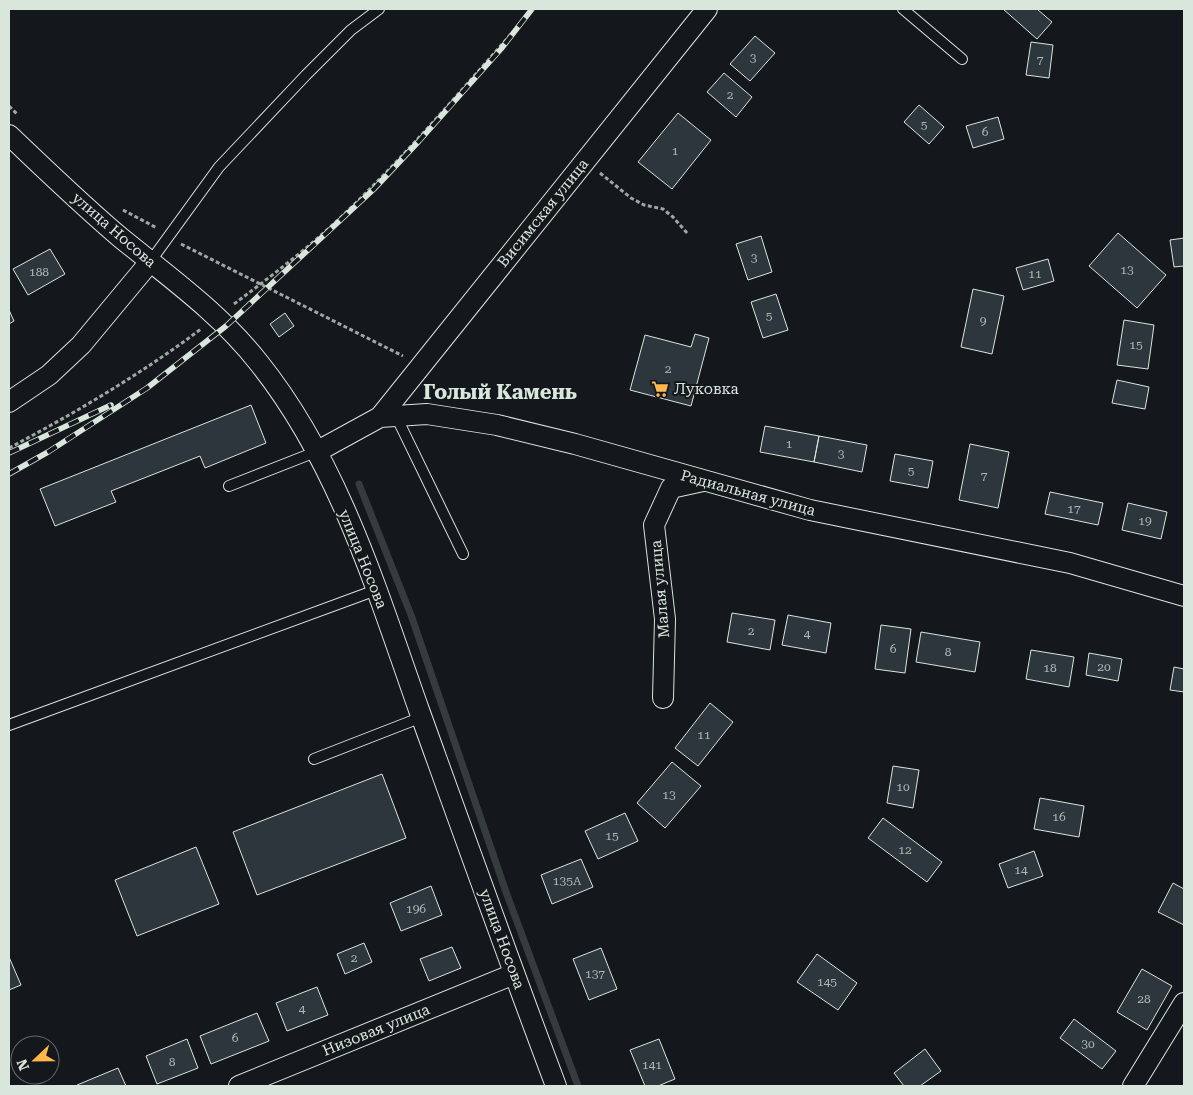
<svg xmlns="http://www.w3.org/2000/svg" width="1193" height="1095" viewBox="0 0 1193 1095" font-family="'Roboto Serif',serif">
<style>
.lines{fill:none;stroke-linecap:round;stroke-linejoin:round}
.stream{stroke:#363b3e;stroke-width:7}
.building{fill:#2c363c;stroke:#d8e6dc}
.lane-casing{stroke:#d8e6dc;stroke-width:12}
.street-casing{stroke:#d8e6dc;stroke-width:22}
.path{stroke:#9da8a2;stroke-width:3;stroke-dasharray:4 2.5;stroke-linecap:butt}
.lane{stroke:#14181c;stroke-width:10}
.street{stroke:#14181c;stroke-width:20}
.rail-casing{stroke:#d8e6dc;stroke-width:5.5}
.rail{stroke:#14181c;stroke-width:4;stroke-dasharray:11;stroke-linecap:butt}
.labels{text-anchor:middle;stroke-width:4;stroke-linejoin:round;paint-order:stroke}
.number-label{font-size:12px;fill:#adbab4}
.street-label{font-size:15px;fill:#d8e6dc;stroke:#14181c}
.poi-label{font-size:15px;fill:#d8e6dc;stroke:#14181c;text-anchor:start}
.district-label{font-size:20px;font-weight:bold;fill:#d8e6dc;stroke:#14181c}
</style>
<rect width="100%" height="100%" fill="#14181c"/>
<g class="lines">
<path class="stream" d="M 359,484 L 411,615 L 506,892 L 578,1086"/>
</g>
<path class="building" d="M 1003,9 L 1037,9 L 1052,22 L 1037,39 Z
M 755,36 L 775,53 L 750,81 L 730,64 Z
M 1031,42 L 1053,45 L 1049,78 L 1026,75 Z
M 724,73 L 752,97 L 736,117 L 707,92 Z
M 919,105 L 944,127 L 929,144 L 904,122 Z
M 678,113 L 711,140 L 672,189 L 638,162 Z
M 998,117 L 1004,139 L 973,148 L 966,126 Z
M 1118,233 L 1166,275 L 1137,308 L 1089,266 Z
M 761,236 L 772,272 L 748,280 L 736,244 Z
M 1184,238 L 1184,266 L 1174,267 L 1170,240 Z
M 50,249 L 65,274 L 28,295 L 13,269 Z
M 1048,259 L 1054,281 L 1023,290 L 1016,268 Z
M 973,289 L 1004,296 L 992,354 L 961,347 Z
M 776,294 L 788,330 L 763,338 L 751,302 Z
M 9,310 L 14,321 L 9,324 Z
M 285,313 L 294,326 L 279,337 L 270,324 Z
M 1124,320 L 1154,325 L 1148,369 L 1117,365 Z
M 695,334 L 709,338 L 691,406 L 630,390 L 645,335 L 691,347 Z
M 1117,380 L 1149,387 L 1145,409 L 1112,403 Z
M 251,405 L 266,443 L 205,468 L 200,456 L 111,491 L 116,502 L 55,526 L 40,489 Z
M 765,426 L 819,436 L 814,462 L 760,452 Z
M 819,436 L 867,445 L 862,472 L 814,462 Z
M 970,444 L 1009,452 L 998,508 L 959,500 Z
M 895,454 L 933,461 L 928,488 L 890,481 Z
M 1050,492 L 1103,503 L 1098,525 L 1045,514 Z
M 1128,503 L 1167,512 L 1161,539 L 1122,530 Z
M 732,613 L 775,620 L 770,650 L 727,642 Z
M 788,615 L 831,623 L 826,653 L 782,645 Z
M 881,625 L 911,629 L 905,673 L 875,669 Z
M 921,632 L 980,642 L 975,672 L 916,662 Z
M 1031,650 L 1074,657 L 1069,687 L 1026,679 Z
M 1089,653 L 1122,659 L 1118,681 L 1086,675 Z
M 1174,667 L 1184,669 L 1184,692 L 1170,690 Z
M 710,703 L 733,722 L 698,766 L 675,748 Z
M 672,762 L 701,786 L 665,828 L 637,803 Z
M 893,766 L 919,770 L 913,808 L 887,803 Z
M 382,774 L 406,838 L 257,895 L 233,832 Z
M 1040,798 L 1084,806 L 1079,837 L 1034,829 Z
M 625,813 L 638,841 L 598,859 L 585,831 Z
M 883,818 L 942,862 L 927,882 L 868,838 Z
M 196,847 L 219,904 L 137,936 L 115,880 Z
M 1034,851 L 1043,876 L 1008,888 L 999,864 Z
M 581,859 L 593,887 L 552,904 L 541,875 Z
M 1173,883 L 1184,889 L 1184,925 L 1158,912 Z
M 431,886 L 442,915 L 401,931 L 390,903 Z
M 364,943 L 372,962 L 345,974 L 337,954 Z
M 452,947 L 461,968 L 429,981 L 420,959 Z
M 601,948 L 617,989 L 589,1000 L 573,959 Z
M 817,954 L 857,983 L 838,1010 L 797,982 Z
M 9,957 L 21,985 L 9,990 Z
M 1142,969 L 1172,986 L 1147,1030 L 1117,1012 Z
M 317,987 L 328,1015 L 287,1031 L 276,1003 Z
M 257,1013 L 269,1041 L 211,1064 L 200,1036 Z
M 1074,1019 L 1116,1051 L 1102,1069 L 1060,1038 Z
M 187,1039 L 198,1068 L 157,1084 L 146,1056 Z
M 659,1039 L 675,1079 L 658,1086 L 645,1086 L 630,1050 Z
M 925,1049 L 941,1071 L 920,1086 L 904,1086 L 894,1073 Z
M 118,1068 L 126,1086 L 78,1086 L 77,1085 Z"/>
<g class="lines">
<g class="lane-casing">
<path id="lane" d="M 903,9 L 962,59
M 150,262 L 219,167 L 306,75 L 351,30 L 379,9
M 396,416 L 463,554
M 229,486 L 318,451
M 9,725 L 376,590
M 314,759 L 422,717"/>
</g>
<g class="street-casing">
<path id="street" d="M 9,135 C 46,170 82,205 121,238 C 169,277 221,314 259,363 C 339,463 377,591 419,710 C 464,835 509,961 556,1086
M 9,402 L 49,375 L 81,345 L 150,262
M 380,417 L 707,9
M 318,451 L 380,417 L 427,414 L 497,425 L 575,444 L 810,510 L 1070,563 L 1184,596
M 663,698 L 665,619 L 654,525 L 671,488 L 703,481
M 239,1086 L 514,974
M 1133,1086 L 1184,1003"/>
</g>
<path class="path" d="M 9,106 L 18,115
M 600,173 L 631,198 L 644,205 L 663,209 L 673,217 L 688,234
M 123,210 L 157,228
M 181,244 L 403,356
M 234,304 C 270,277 307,249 340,218 C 409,153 470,80 533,9
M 9,448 C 75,413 141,374 201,329"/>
<use href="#lane" class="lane"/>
<use href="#street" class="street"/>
<g class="rail-casing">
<path id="rail" d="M 9,453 L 111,405
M 9,474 L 48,452 L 147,388 L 226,326 L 374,189 L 419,141 L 501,49 L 532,9"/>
</g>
<use href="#rail" class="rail"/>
</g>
<defs>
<g id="supermarket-bare" transform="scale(1.35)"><path d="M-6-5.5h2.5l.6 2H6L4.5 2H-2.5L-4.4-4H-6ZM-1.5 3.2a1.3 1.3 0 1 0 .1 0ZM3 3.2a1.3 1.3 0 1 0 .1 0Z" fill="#ffb74d" stroke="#14181c" stroke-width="2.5" paint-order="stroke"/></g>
</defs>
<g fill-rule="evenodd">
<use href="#supermarket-bare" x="660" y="389"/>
</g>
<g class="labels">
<g class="number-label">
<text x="753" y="62">3</text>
<text x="1040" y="64">7</text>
<text x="730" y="99">2</text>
<text x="924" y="129">5</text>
<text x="985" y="136">6</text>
<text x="675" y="155">1</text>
<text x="754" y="262">3</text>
<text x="1127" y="274">13</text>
<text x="39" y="276">188</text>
<text x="1035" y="278">11</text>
<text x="769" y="320">5</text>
<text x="983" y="325">9</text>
<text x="1136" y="349">15</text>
<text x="668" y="373">2</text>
<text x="789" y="448">1</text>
<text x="841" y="458">3</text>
<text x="911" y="475">5</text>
<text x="984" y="480">7</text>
<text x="1074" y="513">17</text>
<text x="1145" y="525">19</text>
<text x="751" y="635">2</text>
<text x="807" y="638">4</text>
<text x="893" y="653">6</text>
<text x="948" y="656">8</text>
<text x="1104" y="671">20</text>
<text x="1050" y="672">18</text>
<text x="704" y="739">11</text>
<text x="903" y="791">10</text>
<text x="669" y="799">13</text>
<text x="1059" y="821">16</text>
<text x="612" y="840">15</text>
<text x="905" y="854">12</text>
<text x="1021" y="874">14</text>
<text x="567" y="885">135А</text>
<text x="416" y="913">196</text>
<text x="354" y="962">2</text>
<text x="595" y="978">137</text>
<text x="827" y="986">145</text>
<text x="1144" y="1003">28</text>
<text x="302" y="1013">4</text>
<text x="235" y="1042">6</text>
<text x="1088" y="1048">30</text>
<text x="172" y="1066">8</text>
<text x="652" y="1069">141</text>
</g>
<g class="street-label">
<text transform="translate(543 213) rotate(-51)" y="5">Висимская улица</text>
<text transform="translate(114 230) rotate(41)" y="5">улица Носова</text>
<text transform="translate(748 493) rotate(15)" y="5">Радиальная улица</text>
<text transform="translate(363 559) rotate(68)" y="5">улица Носова</text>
<text transform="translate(660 589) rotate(-95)" y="5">Малая улица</text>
<text transform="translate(502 939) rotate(70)" y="5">улица Носова</text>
<text transform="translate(376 1030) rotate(-22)" y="5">Низовая улица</text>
</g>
<g class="poi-label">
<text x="674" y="394">Луковка</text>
</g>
<g class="district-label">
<text x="500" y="399">Голый Камень</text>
</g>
</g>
<rect width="1193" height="1095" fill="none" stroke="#d8e6dc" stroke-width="20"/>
<g transform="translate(35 1060) rotate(248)"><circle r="24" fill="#14181c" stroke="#626a69"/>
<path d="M0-4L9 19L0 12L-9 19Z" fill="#ffb74d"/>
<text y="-8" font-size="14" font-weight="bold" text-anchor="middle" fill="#d8e6dc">N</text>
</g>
</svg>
